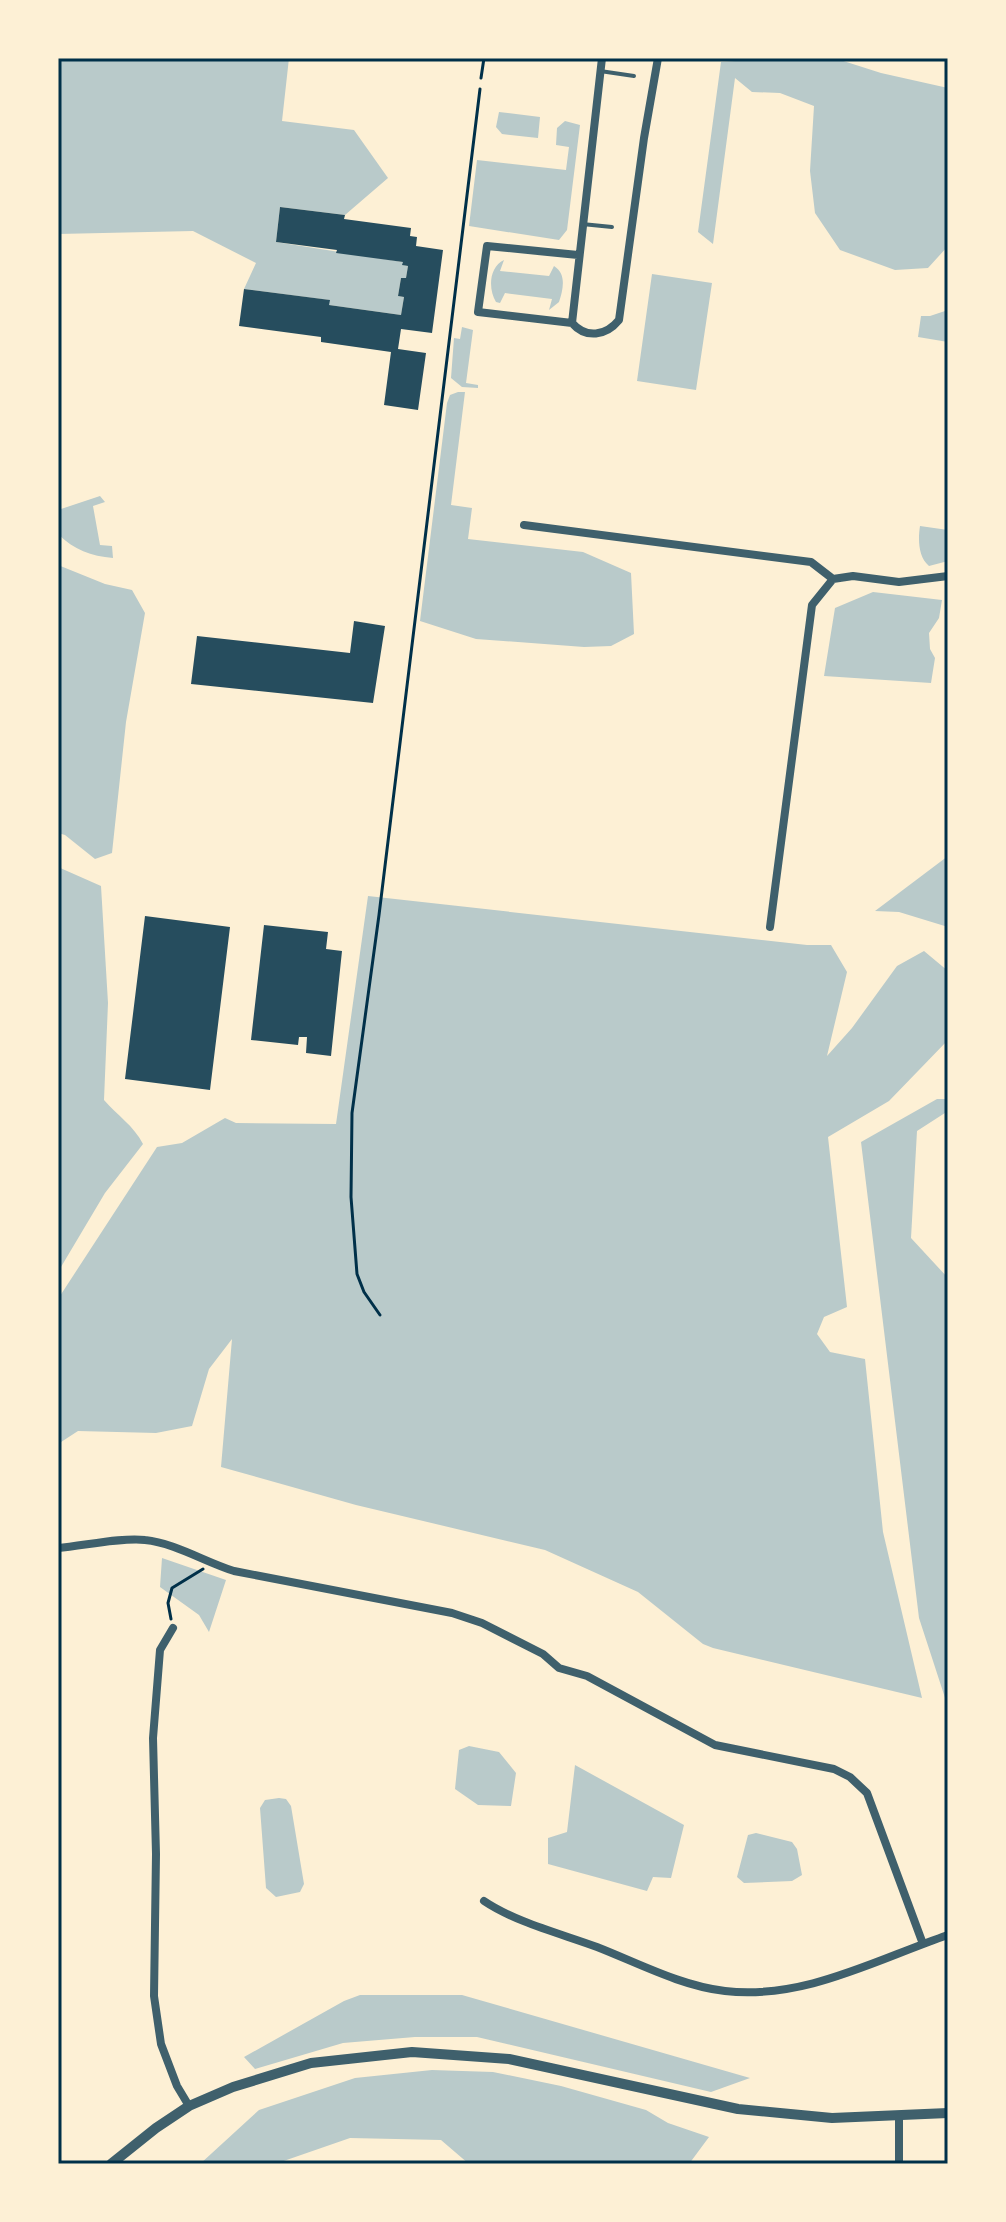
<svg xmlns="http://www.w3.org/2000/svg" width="1006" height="2222" viewBox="0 0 1006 2222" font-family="'Roboto Condensed',sans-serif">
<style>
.green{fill:#b9caca}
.building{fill:#264d5e}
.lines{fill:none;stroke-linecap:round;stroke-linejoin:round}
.path{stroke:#003049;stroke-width:3}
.service{stroke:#3f606c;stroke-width:4}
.minor{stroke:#3f606c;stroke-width:8}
.tertiary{stroke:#3f606c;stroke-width:10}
.neatline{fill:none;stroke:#003049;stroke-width:3}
</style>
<rect width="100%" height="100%" fill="#fdf0d5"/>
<path class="green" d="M 58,58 L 289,58 L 282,121 L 354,130 L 388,178 L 345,215 L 280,207 L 276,242 L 403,262 L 403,265 L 408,266 L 406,278 L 401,278 L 398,296 L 404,297 L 401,315 L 329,305 L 329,300 L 244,289 L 256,263 L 193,231 L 58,234 Z
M 777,58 L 834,58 L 881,73 L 948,88 L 948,246 L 928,268 L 895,270 L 840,250 L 815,213 L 810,171 L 814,106 L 780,93 L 752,92 L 735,78 L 713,244 L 698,232 L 721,62 Z
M 499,112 L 540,117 L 538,138 L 502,134 L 496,127 Z
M 565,121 L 580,125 L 567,230 L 559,240 L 469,226 L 477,160 L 566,170 L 569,147 L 556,145 L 557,128 Z
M 504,260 L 500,271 L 549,276 L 554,266 C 567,274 563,290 559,302 L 549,310 L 552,299 L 505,293 L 500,303 L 496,302 C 488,289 489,267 504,260 Z
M 652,274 L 712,283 L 696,390 L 637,381 Z
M 948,310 L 948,342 L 918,337 L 921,316 L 930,316 Z
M 462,327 L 473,330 L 466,383 L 478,385 L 478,388 L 462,387 L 451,378 L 454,338 L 460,339 Z
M 458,392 L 465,392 L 451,505 L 472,508 L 468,539 L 583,552 L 631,573 L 634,634 L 611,646 L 584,647 L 476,639 L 420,621 L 447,403 L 450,395 Z
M 100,496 L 105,502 L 93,506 L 100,545 L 112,546 L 113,558 C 91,556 74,550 58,534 L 58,510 Z
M 920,526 L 948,530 L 948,561 L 929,566 C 918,557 918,539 920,526 Z
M 58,565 L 105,584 L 132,590 L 145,613 L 126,722 L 112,853 L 95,859 L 65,835 L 58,833 Z
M 873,592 L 942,600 L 939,618 L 929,633 L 930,649 L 935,658 L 931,683 L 824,676 L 835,608 Z
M 948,856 L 948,927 L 899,912 L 875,911 Z
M 58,867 L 101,886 L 108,1003 L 104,1100 C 117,1115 134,1126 143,1144 L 105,1193 L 58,1272 Z
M 368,896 L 807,945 L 831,945 L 847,972 L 827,1056 L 852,1028 L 897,966 L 924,951 L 948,971 L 948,1040 L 889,1101 L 828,1137 L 847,1307 L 824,1317 L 817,1334 L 830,1352 L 865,1359 L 883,1532 L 922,1698 L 713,1648 L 703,1644 L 638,1592 L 545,1550 L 356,1505 L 221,1467 L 232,1339 L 209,1369 L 192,1426 L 156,1433 L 78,1431 L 58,1444 L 58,1299 L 157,1147 L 182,1143 L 225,1118 L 236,1123 L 336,1124 Z
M 937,1099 L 948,1099 L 948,1111 L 917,1131 L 911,1238 L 948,1278 L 948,1707 L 919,1618 L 861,1142 Z
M 162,1558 L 226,1580 L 209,1632 L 199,1615 L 160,1587 Z
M 469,1746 L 499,1752 L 516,1773 L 511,1806 L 478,1805 L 455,1789 L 459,1750 Z
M 575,1765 L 684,1825 L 671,1878 L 653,1877 L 647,1891 L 548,1864 L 548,1838 L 567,1832 Z
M 279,1798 L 286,1799 L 291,1806 L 304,1884 L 300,1892 L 276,1897 L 266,1888 L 260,1808 L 265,1800 Z
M 756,1833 L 792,1842 L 797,1849 L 802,1875 L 792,1881 L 744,1883 L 737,1877 L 748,1835 Z
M 360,1995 L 462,1995 L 750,2078 L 711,2092 L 477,2037 L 415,2037 L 343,2043 L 255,2069 L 244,2057 L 344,2001 Z
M 432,2070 L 493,2072 L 561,2086 L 646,2110 L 668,2123 L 709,2137 L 689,2164 L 469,2164 L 441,2140 L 350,2138 L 275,2164 L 200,2164 L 259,2110 L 355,2078 Z"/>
<path class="building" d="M 280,207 L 345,215 L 344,219 L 411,228 L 410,236 L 417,237 L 416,246 L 443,250 L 432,333 L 401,329 L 398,349 L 426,353 L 418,410 L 384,405 L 391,352 L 321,342 L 321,337 L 239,326 L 244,289 L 330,300 L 329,305 L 401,315 L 404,297 L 398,296 L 401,278 L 406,278 L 408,266 L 402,265 L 403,262 L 336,253 L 337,250 L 276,242 Z
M 354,621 L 385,626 L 373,703 L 191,684 L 197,636 L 350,653 Z
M 145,916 L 230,927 L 210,1090 L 125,1079 Z
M 264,925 L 328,932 L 326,949 L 342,951 L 331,1056 L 306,1053 L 307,1037 L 299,1037 L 298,1045 L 251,1040 Z"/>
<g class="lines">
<path class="path" d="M 481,78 L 484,58
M 380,1315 L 364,1292 L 357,1274 L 351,1197 L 352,1113 L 379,915 L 480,89
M 171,1619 L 168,1603 L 172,1588 L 203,1569"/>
<path class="service" d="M 600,71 L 634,76
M 582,224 L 612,227"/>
<path class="minor" d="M 578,255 L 487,246 L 478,312 L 572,323 L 602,58
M 572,323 C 586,339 606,336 619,320 L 644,138 L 658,58
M 524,525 L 811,562 L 833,579
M 770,927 L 812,605 L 833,579 L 853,576 L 899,582 L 948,576
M 58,1548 C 83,1546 122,1537 145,1540 C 175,1543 205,1562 234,1571 L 452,1613 L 482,1623 L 543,1654 L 559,1668 L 587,1676 L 715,1745 L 834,1769 L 850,1777 L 867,1793 L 923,1944
M 173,1628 L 160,1650 L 153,1738 L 156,1854 L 154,1996 L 161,2044 L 177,2086 L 189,2106
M 484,1901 C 515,1922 562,1934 597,1947 C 638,1963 681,1986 725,1991 C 804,2000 875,1960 948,1935
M 899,2115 L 899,2164"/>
<path class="tertiary" d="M 111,2164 L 156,2128 L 189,2106 L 233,2087 L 311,2063 L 412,2052 L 509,2059 L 738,2109 L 832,2118 L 948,2113"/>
</g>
<rect width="1006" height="2222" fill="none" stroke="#fdf0d5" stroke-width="120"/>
<rect x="60" y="60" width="886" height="2102" class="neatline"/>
</svg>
